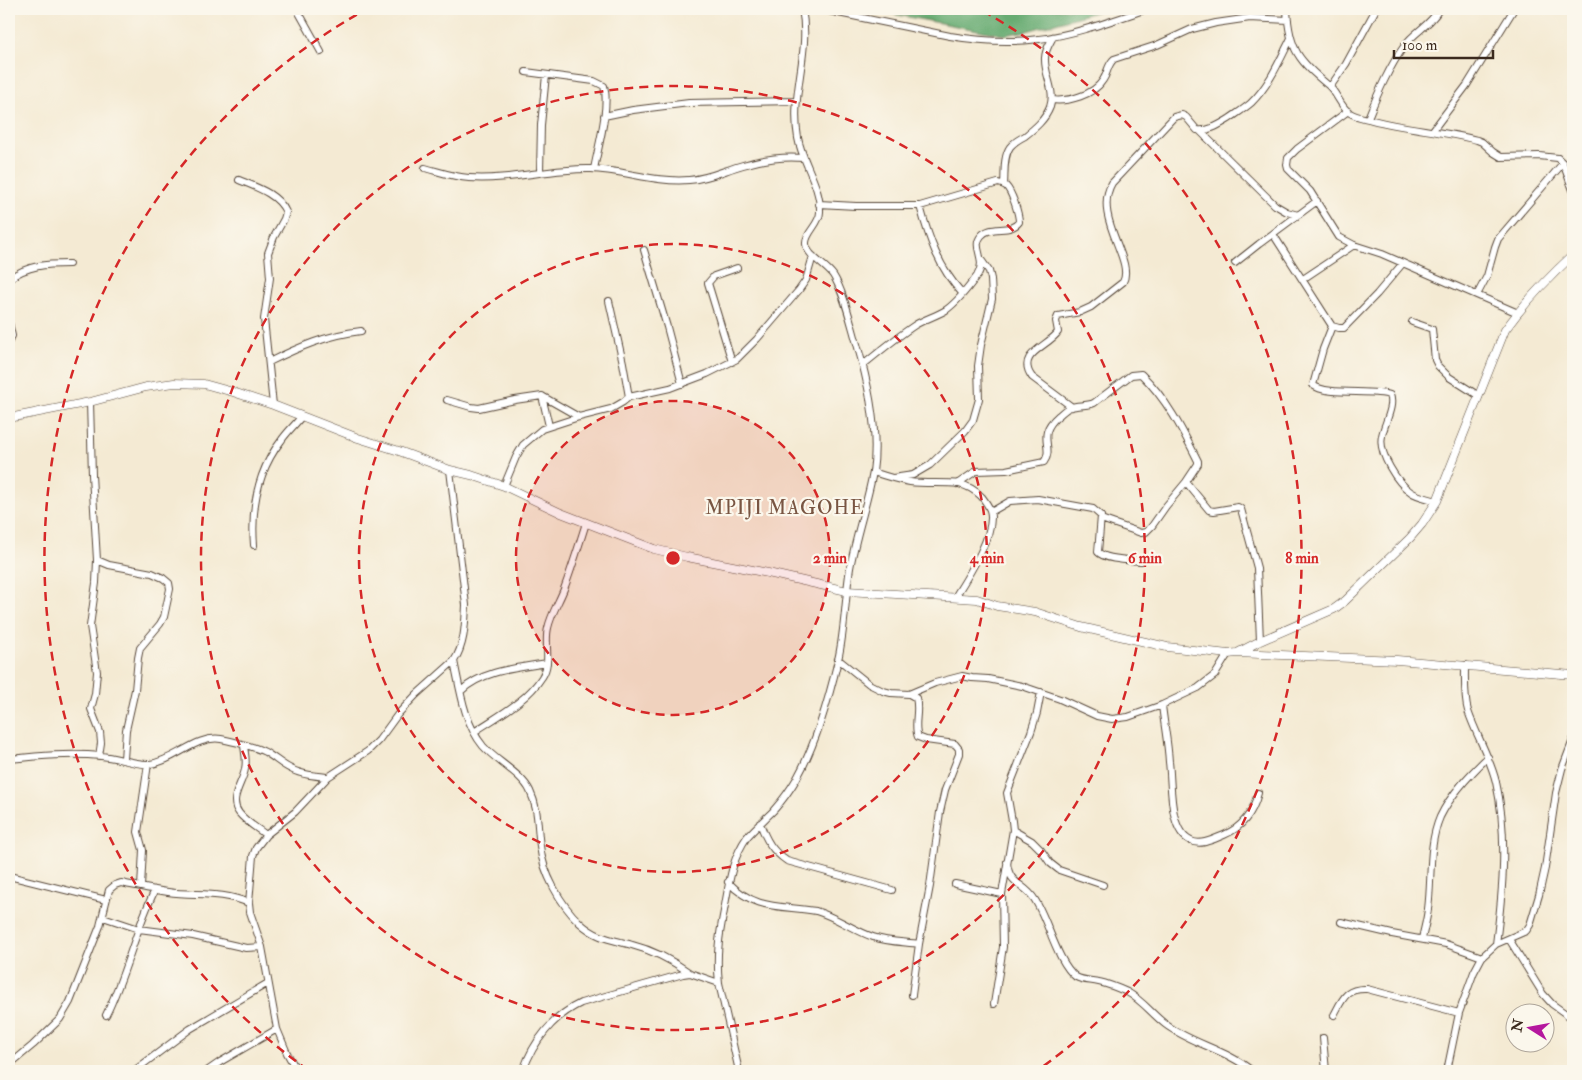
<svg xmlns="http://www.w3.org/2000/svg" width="1582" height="1080" viewBox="0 0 1582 1080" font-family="'IM FELL Double Pica',serif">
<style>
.forest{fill:#68ac72;stroke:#526b48}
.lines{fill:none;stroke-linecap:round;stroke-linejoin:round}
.minor-casing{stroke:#574739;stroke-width:8}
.tertiary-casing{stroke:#574739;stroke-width:9}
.minor{stroke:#fff;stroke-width:6}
.tertiary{stroke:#fff;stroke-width:8}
.ring{fill:none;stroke:#d62828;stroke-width:2.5;stroke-dasharray:9 6}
.labels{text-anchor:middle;stroke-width:4.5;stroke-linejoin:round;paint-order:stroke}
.quarter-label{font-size:19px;letter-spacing:1px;fill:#795542;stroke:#fbf7ec}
.centre{fill:#d62828;stroke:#fbf7ec;stroke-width:2.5}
.ring-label{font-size:15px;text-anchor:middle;font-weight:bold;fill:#d62828;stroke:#fbf7ec;stroke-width:4.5;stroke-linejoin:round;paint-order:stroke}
</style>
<rect width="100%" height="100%" fill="#fbf7ec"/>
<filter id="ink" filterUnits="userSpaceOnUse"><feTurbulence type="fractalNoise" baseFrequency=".02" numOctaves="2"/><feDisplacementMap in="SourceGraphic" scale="10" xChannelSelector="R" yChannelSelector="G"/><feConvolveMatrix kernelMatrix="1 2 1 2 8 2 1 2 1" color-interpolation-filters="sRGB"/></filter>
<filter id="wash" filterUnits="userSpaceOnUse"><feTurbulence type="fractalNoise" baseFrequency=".0096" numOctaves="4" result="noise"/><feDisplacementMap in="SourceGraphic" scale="20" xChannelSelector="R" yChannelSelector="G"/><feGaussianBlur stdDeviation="1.12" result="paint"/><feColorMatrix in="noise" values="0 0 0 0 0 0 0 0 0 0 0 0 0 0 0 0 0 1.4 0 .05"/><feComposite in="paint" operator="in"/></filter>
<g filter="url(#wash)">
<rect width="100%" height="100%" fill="#f4ead3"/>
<path class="forest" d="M 865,9 L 1106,9 L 1027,31 L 1004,35 Z"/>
</g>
<g filter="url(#ink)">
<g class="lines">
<g class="minor-casing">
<path id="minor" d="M 297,9 L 321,52
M 819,9 L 950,36 C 980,41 1009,43 1039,39 C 1073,35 1114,20 1147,9
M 1287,9 C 1289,50 1299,61 1329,86 C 1337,93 1341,108 1350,113 C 1356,117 1365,118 1372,120 C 1407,129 1443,131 1477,140 L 1482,142 L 1493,152 L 1501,157 L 1539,156 L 1558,158 L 1563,163 L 1573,190
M 526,72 L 594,81 L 604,86 C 610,106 598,148 594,169
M 1330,87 L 1346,64 L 1376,9
M 1052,100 C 1068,102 1094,95 1103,80 C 1108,73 1107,65 1114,59 L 1157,45 L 1192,29 L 1216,23 L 1250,18 L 1288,20
M 1348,111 L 1297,149 L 1288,158 L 1287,165 L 1288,169 L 1310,191 L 1339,237 L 1354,245 L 1382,254 L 1518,313
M 604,116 L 633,110 L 689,103 L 796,101
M 1368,118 C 1378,93 1389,67 1405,45 C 1414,32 1432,24 1439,9
M 1433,130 L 1467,85 L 1514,9
M 1200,131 L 1275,205 L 1287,212 L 1298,215
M 425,168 C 440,172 454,177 469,178 C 510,181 550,168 591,169 C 623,170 656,183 689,180 C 708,179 725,170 743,165 C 763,159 783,156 804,158
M 540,172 L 541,125 L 546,75
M 239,180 C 256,187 278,194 286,212 L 284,219 L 274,237 L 268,253 L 270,278 L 264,319 L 273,405
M 1004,185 C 1005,174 1003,157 1010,147 C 1014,142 1019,139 1025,136 C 1035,128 1045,120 1050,107 C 1056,90 1044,75 1045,58 C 1045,50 1050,43 1053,37
M 819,204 L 856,206 L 920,206 L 998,183 C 1001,184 1003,184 1006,186 C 1012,192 1019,214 1019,222 C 1010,234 991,224 981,236 C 971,248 988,259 977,276 C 969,287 957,302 946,310 C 936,316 925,319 915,325 C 897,337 880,351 863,365
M 920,206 C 929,239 939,268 962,293
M 1273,234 L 1332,326 L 1339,328 L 1344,328 L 1377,294 L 1403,263
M 644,250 L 667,327 L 682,384
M 1235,263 L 1259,244 L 1317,201
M 9,279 C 27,265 47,264 69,264
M 1303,279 L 1354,245
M 1477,295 L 1487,276 L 1495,247 L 1498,239 L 1563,163
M 609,301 L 623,363 L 629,397
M 1412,322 L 1432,329 L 1435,360 L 1438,366 L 1449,377 L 1479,396
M 9,323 L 12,336 L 9,341
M 1332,326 L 1323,349 L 1313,385 C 1325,396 1372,389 1390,395 C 1395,406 1384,424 1382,436 C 1378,453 1397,483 1411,492 C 1418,497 1428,498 1437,501
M 269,362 C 299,347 327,335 361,331
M 732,362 L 708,283 L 714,276 L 737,268
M 542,396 L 549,426
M 447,400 L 471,407 L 479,408 L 515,400 L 542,396 L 579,417
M 90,402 L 92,475 L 97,560 L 96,583 L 90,626 L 97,672 L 95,694 L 91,709 L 100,732 L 101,743 L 99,756
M 1072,407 L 1032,377 C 1015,354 1049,346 1058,332 L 1056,321 L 1058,316 L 1080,312 L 1091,307 L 1123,282 C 1135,260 1092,217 1112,183 L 1174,117 L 1182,115 L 1186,117 L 1197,130 C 1208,132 1219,125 1229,119 C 1236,114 1244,109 1251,103 C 1269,86 1280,60 1291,38
M 873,472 C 885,476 897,480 910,482 C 925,484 945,482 959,484 C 969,486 975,490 982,497 C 985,501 988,505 990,510 C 997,532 967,578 955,597
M 893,478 L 913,475 L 930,465 L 965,431 L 973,420 L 979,399 L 978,366 L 981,345 L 992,299 L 991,279 L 989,271 L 982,261
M 1186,482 L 1209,510 L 1214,511 L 1238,507 L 1241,509 L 1257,568 L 1260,641
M 957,484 L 976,471 L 1006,470 L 1044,462 C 1055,447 1035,436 1058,416 C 1062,413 1066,408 1071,407 C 1078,405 1087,406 1094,403 L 1131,375 L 1141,374 C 1166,398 1182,429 1198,461 L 1198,464 L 1186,482 L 1166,506 L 1152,526 L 1146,532 L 1141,533 L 1101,519
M 504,486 L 516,457 L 523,445 L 542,429 L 579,417 L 611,409 L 623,402 L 629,397 L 670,388 L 707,374 L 737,359 L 757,339 L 799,290 L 806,280 L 813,256
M 991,512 L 1010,501 L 1038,499 L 1093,509 L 1101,516 L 1098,552 C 1105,560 1130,560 1141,561
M 254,545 C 251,507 257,472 281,441 C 287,432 295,425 301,417
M 97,560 L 109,565 L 152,573 L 163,578 L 169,583 L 170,589 L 164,617 L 160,624 L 140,648 L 138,658 L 135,690 L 126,730 L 124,759
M 838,659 L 869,684 L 883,691 L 891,693 L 909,694 L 935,683 L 962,676 L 972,678 L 988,679 L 1022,686 L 1060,699 L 1097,716 L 1112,719 L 1128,717 L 1162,705 L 1198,688 L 1215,675 L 1228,654
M 454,661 C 460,689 464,723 483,746 C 496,761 522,774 530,791 C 539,810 537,826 540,846 C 543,873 560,904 580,923 C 598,939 611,939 632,945 C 652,950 673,961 690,973
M 1465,665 C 1465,680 1464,697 1468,711 C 1476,735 1490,757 1496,782 C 1508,835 1503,890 1496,944
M 461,691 C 483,670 518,668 547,663
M 909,694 L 916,698 C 920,711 913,725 918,737 L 926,740 L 955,744 L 959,749 L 959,754 L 945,790 L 940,812 L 930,886 L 919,944 L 912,995
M 1162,705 C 1164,724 1168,743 1169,762 C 1172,783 1168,831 1191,841 C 1201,846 1214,839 1224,835 C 1243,827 1253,813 1258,793
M 474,732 C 498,716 527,701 542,677 C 552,662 544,644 548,628 C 551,614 559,602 564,589 C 572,568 579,545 586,523
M 244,746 C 245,754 247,761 245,769 C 243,783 228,799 239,813 C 246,822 257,828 266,835
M 9,759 C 39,756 70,753 101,756 C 117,757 134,765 150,764 C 175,761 196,735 221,739 C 232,741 255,747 265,752 C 274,757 282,765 291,769 C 302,775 316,776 328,777
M 760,823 C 766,840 772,851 787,861 L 892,890
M 1013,830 L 1032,841 L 1041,850 L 1050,863 L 1059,870 L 1103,885
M 1007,862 C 1009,886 1024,882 1035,900 C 1048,920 1057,962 1076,977 C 1083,981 1091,980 1099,982 C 1108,984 1118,988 1127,992 C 1142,1000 1152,1014 1165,1024 C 1191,1044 1226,1049 1252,1071
M 9,876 L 106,900
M 728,882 C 756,911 780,905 816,911 C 836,917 853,930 873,937 C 887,942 904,942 919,944
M 955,884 L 1002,894
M 141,887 L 143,850 L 138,832 L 148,764
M 103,917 L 139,929 L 193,936 L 246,948 L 262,947
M 1341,922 L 1392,934 L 1446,944 L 1482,957
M 1422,939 C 1424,929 1427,919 1428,909 C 1432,879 1428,845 1440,817 C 1451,794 1469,775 1488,757
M 1509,939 L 1543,994 L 1552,1004 L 1573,1019
M 994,1004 L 1003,947 L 1002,894 L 1013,830 L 1012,821 L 1007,793 L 1031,732 L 1037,713 L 1041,692
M 106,1015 C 126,975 135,930 155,890
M 1334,1015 C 1343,998 1346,988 1367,989 L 1459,1013
M 1323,1038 L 1326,1071
M 15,1060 L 33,1045 L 60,1019 L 70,1002 L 100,926 L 109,890 L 115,885 L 121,883 C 137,886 152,890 168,892 C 196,896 221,891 249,903
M 134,1071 L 190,1029 L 268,983
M 207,1071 L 220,1062 L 277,1029
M 287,1071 L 293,1067
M 297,1071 L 287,1053 L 277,1029 L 262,947 L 250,912 L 249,903 L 253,856 L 256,848 L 266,835 L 295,812 L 328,777 L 368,751 L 379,740 L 398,714 L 416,695 L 454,661 C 465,644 465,624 466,605 L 450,470
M 523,1071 C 533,1042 553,1016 581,1003 L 683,974 L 690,973 L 719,983
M 739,1071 L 719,983 C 716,956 719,936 724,911 C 729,884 731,860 747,837 C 755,828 764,820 773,811 C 782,801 790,790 797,778 C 816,744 829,698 838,660 C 845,630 845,598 850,568 C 856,535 867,504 873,472 C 879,432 868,382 857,344 C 851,324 844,292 833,275 C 826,265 807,256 806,244 C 805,233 820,224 820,212 C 821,186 802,162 798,138 C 790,93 811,53 802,9
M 1447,1071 L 1459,1013 L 1474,972 L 1482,957 L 1496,944 L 1526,931 L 1530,925 L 1539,895 L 1545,868 L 1556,793 L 1562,769 L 1573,740"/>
</g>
<g class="tertiary-casing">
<path id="tertiary" d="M 9,418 L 90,402 L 146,387 L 174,383 L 204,384 L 233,392 L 273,405 L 358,438 L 399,451 L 450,470 L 471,475 L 504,486 L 561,513 L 654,549 L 687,557 L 768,573 L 847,591 L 977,599 L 997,606 L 1035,612 L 1081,627 L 1167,647 L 1228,654 L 1237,653 L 1397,660 L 1573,675
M 1239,652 L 1260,641 L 1334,609 L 1345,601 L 1410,538 L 1422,524 L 1437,501 L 1505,330 C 1525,302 1548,278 1573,255"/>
</g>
<use href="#minor" class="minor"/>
<use href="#tertiary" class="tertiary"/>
</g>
</g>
<circle cx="673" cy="558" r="157" fill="#d62828" fill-opacity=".12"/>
<g class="ring">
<circle cx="673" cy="558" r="157"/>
<circle cx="673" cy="558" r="314"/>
<circle cx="673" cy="558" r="472"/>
<path d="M308 1070A629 629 0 0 1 363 11M983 11A629 629 0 0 1 1038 1070"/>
</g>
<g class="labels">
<g class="quarter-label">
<text x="785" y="514">MPIJI MAGOHE</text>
</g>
</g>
<circle cx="673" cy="558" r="8" class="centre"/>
<g class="ring-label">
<text x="830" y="563">2 min</text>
<text x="987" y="563">4 min</text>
<text x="1145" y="563">6 min</text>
<text x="1302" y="563">8 min</text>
</g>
<rect width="1582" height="1080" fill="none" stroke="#fbf7ec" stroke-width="30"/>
<g transform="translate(1530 1028) rotate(281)"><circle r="24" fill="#fbf7ec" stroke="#aea59a"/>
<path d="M0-4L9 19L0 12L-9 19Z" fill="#b5179e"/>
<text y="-8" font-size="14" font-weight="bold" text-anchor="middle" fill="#3b2a1e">N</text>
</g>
<path d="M1394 50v8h99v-8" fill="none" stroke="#3b2a1e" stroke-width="2.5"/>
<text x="1402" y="50" font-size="15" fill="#3b2a1e" stroke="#fbf7ec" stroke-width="4" paint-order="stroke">100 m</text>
</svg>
